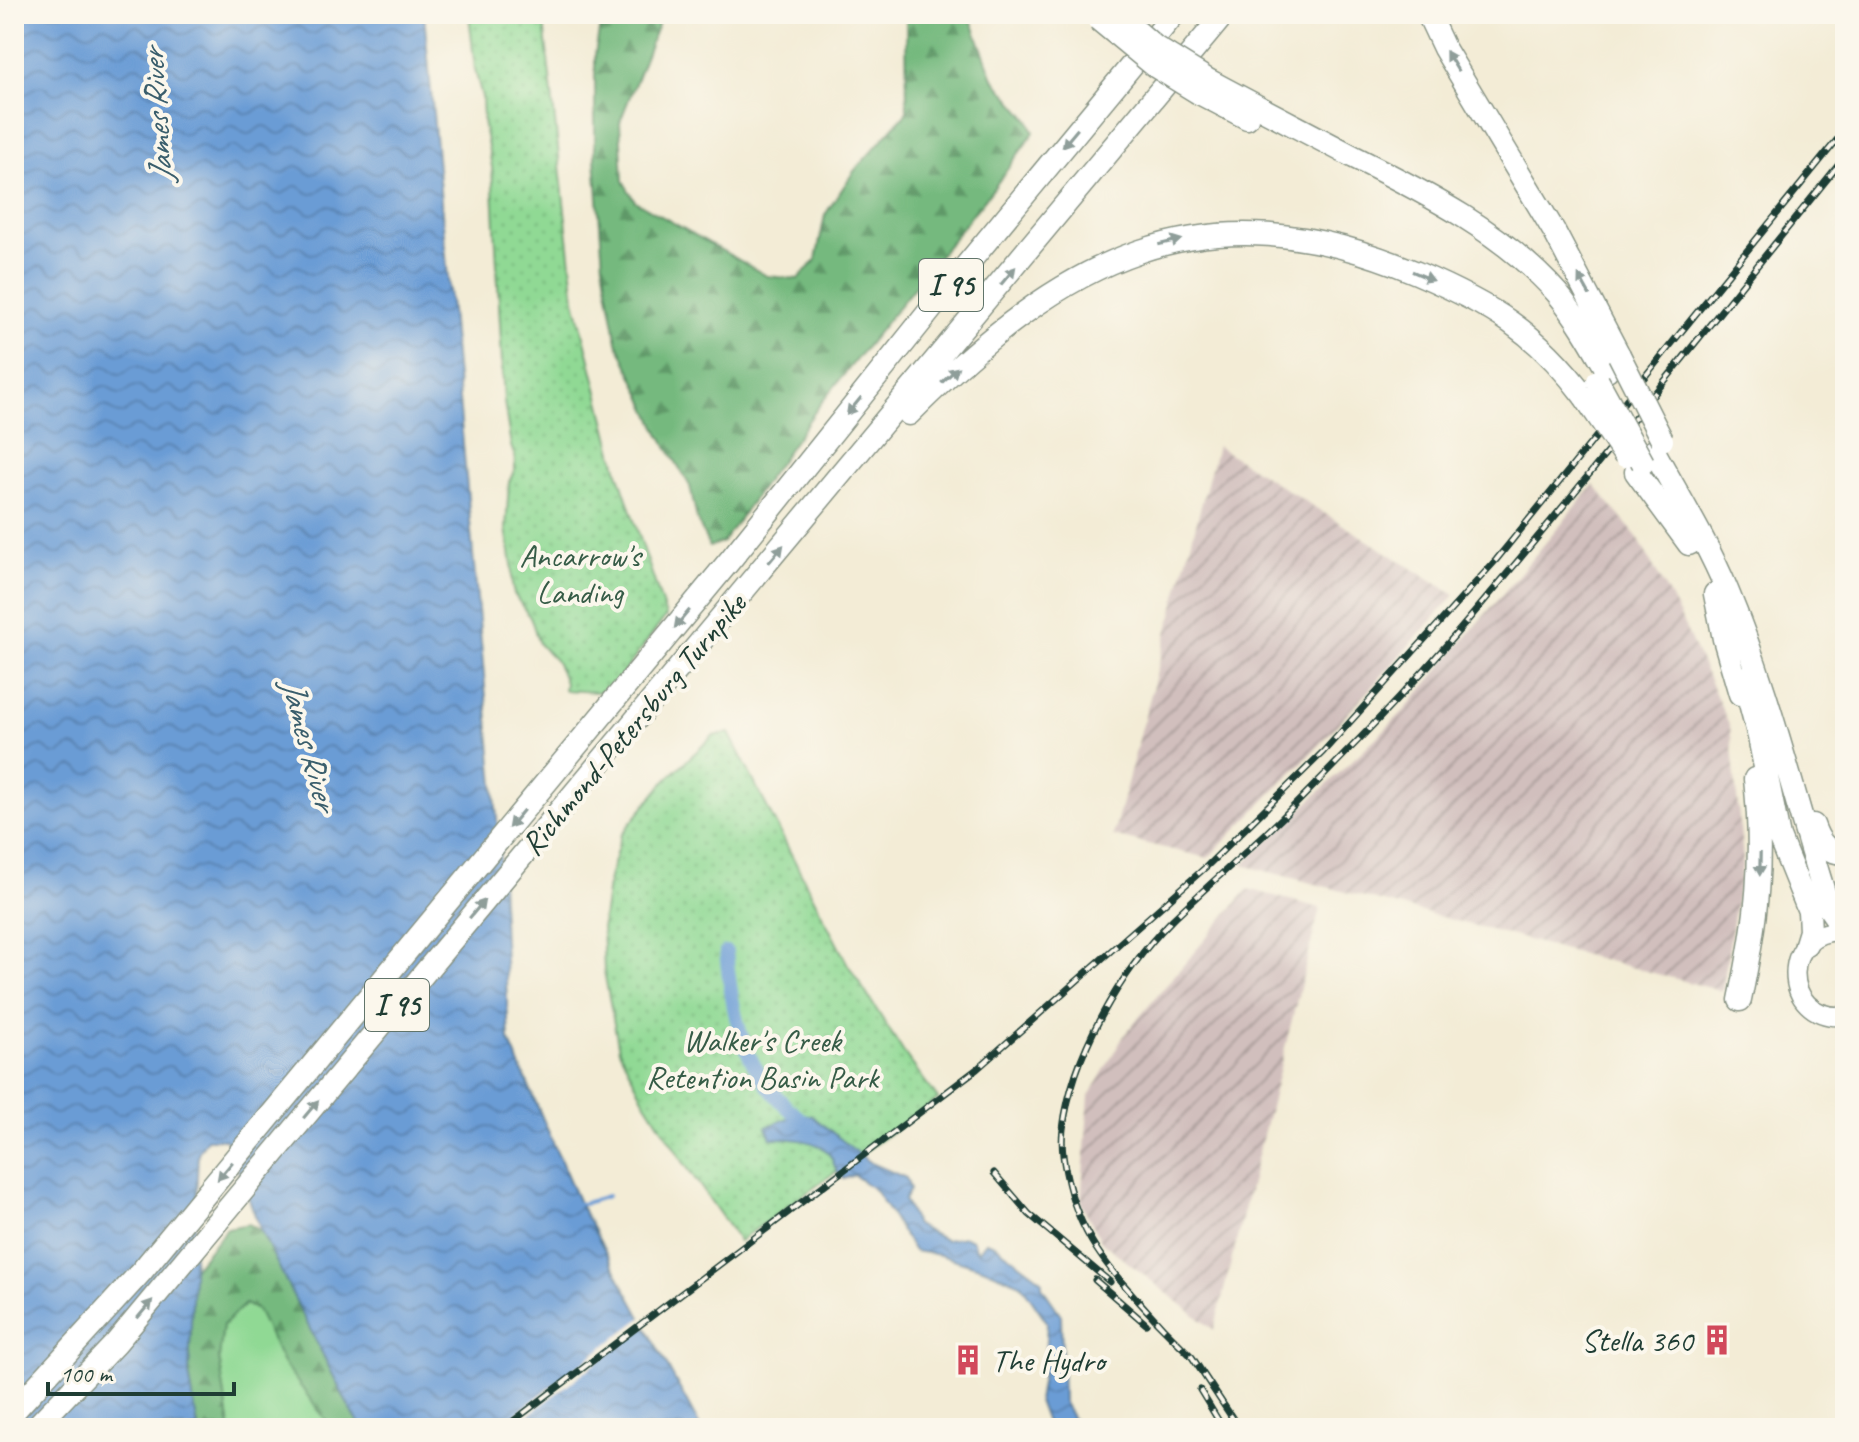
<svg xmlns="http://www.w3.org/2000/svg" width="1859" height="1442" viewBox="0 0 1859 1442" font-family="Caveat,sans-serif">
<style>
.industrial{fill:url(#industrial-furrows)}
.grass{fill:#90d994;stroke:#588b64;stroke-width:2}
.forest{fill:url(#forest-firs);stroke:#4a7b59;stroke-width:2}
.park{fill:url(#park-dots);stroke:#588b64;stroke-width:2}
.water{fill:url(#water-waves);stroke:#456c84;stroke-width:2}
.pier{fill:#f3ecd6}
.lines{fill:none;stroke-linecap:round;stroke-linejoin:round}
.stream{stroke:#6b9cd5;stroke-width:4}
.canal{stroke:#6b9cd5;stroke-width:14}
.major-casing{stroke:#899485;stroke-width:21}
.highway-casing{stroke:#899485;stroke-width:25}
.major{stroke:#fff;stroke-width:18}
.highway{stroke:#fff;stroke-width:22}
.rail-casing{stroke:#1f3d34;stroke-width:7}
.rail{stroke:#fbf7ec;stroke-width:4;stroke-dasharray:12;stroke-linecap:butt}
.highway-bridge-casing{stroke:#899485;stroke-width:25;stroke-linecap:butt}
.highway-bridge{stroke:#fff;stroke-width:22}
.oneway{fill:#8f9e9a}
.labels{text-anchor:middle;stroke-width:8;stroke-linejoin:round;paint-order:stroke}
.shield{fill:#fbf7ec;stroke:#61756b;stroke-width:2}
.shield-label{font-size:30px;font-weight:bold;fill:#1f3d34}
.park-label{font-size:32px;fill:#365c47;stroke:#fbf7ec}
.street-label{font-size:32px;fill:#1f3d34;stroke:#fbf7ec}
.poi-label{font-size:32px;fill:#1f3d34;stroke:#fbf7ec;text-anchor:end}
.water-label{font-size:34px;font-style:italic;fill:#3a5e6c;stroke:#fbf7ec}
</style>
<defs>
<pattern id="industrial-furrows" width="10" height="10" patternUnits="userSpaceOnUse" patternTransform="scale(2)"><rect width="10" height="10" fill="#d1bfbd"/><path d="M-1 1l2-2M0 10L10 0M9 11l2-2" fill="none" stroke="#a99c9a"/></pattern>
<pattern id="forest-firs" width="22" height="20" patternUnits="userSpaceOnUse" patternTransform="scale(2)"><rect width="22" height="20" fill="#74b97e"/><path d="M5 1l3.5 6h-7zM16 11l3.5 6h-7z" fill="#5f9868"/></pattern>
<pattern id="park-dots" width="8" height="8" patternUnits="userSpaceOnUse" patternTransform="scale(2)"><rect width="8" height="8" fill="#90d994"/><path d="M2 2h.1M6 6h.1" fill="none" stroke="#7cbb80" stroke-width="1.8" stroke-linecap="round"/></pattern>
<pattern id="water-waves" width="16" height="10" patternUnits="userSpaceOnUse" patternTransform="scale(2)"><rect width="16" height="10" fill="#6b9cd5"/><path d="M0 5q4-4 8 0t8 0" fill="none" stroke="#5780ae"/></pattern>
</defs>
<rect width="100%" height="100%" fill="#fbf7ec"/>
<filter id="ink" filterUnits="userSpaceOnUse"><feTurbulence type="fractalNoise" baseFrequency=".0125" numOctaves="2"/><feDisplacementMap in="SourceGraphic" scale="16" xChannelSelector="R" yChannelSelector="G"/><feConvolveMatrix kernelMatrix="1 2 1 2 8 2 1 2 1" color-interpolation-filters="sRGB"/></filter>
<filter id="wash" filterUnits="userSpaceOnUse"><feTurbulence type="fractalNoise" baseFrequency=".006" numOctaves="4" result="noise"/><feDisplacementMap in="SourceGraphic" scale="32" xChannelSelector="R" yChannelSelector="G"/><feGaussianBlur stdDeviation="1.8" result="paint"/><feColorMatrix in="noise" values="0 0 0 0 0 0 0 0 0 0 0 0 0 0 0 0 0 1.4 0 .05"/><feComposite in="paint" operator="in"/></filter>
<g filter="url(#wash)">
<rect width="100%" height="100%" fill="#f3ecd6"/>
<path class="industrial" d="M 1217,446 L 1455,595 L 1316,748 L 1208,858 L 1113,836 Z
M 1594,485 L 1638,538 L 1679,614 L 1730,726 L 1743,859 L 1722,991 L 1243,865 L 1404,711 Z
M 1248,889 L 1320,908 L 1214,1330 L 1102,1242 L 1081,1203 L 1089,1096 L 1125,1034 Z"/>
<path class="grass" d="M 245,1304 L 257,1310 L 332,1428 L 230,1428 L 219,1358 L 223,1325 Z"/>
<path class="forest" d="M 602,14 L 662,14 L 620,122 L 623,181 L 635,201 L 767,276 L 798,279 L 816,260 L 825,215 L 854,171 L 907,112 L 906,14 L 969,14 L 993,78 L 1029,120 L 1034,132 L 993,189 L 821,403 L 723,542 L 709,547 L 697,519 L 690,486 L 659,433 L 617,342 L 603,265 L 595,158 L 595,54 Z
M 249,1224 L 261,1231 L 349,1407 L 362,1428 L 332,1428 L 283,1363 L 257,1310 L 245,1304 L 223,1325 L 219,1358 L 230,1428 L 198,1428 L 189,1374 L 193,1269 L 227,1228 Z"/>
<path class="park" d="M 469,14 L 543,14 L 575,300 L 618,472 L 666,616 L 611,689 L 597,692 L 564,690 L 565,683 L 560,670 L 555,660 L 539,644 L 531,619 L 514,594 L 512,586 L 512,564 L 506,529 L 509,482 L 515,469 L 515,457 L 511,446 L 504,402 L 492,167 L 483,121 L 482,97 L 475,70 Z
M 729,733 L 847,963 L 904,1053 L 938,1099 L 739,1241 L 684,1163 L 644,1100 L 619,1050 L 604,971 L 602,925 L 609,878 L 621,836 L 628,826 L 667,779 L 713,736 Z"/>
<path class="water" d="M 14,14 L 424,14 L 499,840 L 509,1040 L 579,1203 L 701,1428 L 362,1428 L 349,1407 L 261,1231 L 226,1139 L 207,1139 L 198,1153 L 189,1374 L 198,1428 L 14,1428 Z
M 811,1115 L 869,1162 L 906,1178 L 910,1189 L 904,1200 L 916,1225 L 945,1240 L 965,1237 L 972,1240 L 978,1252 L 986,1242 L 995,1245 L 1042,1280 L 1042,1287 L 1061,1315 L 1063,1401 L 1078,1428 L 1048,1428 L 1038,1401 L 1045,1358 L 1047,1322 L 1021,1284 L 983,1268 L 940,1255 L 914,1251 L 875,1190 L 854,1175 L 844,1179 C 834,1169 836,1168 831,1157 C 823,1140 789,1138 771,1138 L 766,1127 L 791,1117 Z"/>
<path class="pier" d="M 644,1316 L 648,1324 L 511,1428 L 497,1428 Z"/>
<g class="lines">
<path class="stream" d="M 575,1203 L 582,1204 L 607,1196"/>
<path class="canal" d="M 726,952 C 734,1028 745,1079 811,1127"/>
</g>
</g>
<g filter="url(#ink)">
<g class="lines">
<g class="major-casing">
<path id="major" d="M 1845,932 C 1780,924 1778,1022 1845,1016"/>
</g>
<g class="highway-casing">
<path id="highway" d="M 1428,14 L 1444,48 L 1554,231 L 1619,355
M 1208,80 C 1256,106 1305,131 1354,157 C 1426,193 1503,232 1557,293 C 1577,317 1592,344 1607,370
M 1199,93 L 1247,118
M 909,414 C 1063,259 1201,182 1417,273 C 1491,305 1536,331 1585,397
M 1654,451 C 1679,497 1707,542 1727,590 C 1770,693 1795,803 1829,908 L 1845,931
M 1636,472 L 1689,544
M 1715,594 L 1724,639 L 1740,694
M 1743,677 L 1759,737 L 1779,837 L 1809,911 L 1810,931 L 1806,944
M 1813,825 C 1819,842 1826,853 1845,853
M 1740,1000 C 1757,919 1764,862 1755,779
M 14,1411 L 141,1272 L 305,1074 L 731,559 L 956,278 L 1174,14
M 35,1428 L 116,1343 L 1224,14"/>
</g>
<use href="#major" class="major"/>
<use href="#highway" class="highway"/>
<g class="rail-casing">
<path id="rail" d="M 994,1173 L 1029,1214 L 1110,1282
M 1095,1280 L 1146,1324
M 1156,1321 L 1192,1357 L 1239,1428
M 1164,1329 C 1117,1277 1080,1244 1066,1173 C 1063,1159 1061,1143 1063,1129 C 1072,1055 1120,972 1172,920 C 1208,885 1246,853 1282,818 C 1343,756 1405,694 1462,627 C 1593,474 1717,314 1845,157
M 1200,1390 L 1223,1428
M 504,1428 L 977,1069 L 1207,866 L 1323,752 L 1496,560 L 1845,130"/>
</g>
<use href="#rail" class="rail"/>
<g class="highway-bridge-casing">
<path id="highway-bridge" d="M 1117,14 L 1155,47 L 1208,80
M 1098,19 L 1155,66 L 1199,93
M 1619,355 L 1662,440
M 1598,381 L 1643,463
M 1585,397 L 1625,456"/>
</g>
<use href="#highway-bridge" class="highway-bridge"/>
</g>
<defs><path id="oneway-solid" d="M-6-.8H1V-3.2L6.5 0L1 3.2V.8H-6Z" transform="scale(2)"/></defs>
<g class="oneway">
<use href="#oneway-solid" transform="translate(1452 61) rotate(-121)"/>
<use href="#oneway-solid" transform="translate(1070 138) rotate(130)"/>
<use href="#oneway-solid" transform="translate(1170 242) rotate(-13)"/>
<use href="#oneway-solid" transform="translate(1008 276) rotate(-50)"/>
<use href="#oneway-solid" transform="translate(1423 276) rotate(23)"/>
<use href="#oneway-solid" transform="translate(1584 285) rotate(-119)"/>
<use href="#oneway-solid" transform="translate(950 375) rotate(-43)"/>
<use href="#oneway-solid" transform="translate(854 406) rotate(129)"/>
<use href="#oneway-solid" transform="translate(776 554) rotate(-50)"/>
<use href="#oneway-solid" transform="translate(682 619) rotate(130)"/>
<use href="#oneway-solid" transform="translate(516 819) rotate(130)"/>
<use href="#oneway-solid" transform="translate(1760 864) rotate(91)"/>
<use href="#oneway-solid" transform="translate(477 909) rotate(-50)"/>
<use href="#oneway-solid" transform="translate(311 1109) rotate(-50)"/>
<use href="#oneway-solid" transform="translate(225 1171) rotate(130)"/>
<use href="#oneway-solid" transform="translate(145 1309) rotate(-50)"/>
</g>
</g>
<defs>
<g id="building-bare" transform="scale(2.4)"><path d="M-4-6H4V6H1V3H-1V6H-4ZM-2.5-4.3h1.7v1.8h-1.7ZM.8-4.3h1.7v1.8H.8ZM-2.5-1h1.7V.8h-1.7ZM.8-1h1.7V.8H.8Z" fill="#d1495b" stroke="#fbf7ec" stroke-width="2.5" paint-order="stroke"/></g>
</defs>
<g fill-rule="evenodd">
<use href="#building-bare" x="1717" y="1340"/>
<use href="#building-bare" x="968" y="1360"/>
</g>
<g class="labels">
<g class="shield">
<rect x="919" y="259" width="64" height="52" rx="6"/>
<rect x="365" y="979" width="64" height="52" rx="6"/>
</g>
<g class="shield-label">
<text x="951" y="295">I 95</text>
<text x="397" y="1015">I 95</text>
</g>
<g class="park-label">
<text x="580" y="566">Ancarrow's<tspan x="580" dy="37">Landing</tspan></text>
<text x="762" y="1051">Walker's Creek<tspan x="762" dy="37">Retention Basin Park</tspan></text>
</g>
<g class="street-label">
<text transform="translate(633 724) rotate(-50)" y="11">Richmond-Petersburg Turnpike</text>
</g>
<g class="poi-label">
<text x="1693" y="1351">Stella 360</text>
<text x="992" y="1371" text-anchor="start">The Hydro</text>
</g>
<g class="water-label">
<text transform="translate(156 116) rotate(-94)" y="12">James River</text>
<text transform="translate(310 744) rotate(75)" y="12">James River</text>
</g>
</g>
<rect width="1859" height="1442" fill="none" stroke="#fbf7ec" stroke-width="48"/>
<path d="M48 1382v12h186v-12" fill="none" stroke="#1f3d34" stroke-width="4"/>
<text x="60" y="1382" font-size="24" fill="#1f3d34" stroke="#fbf7ec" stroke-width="6" paint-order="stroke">100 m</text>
</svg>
